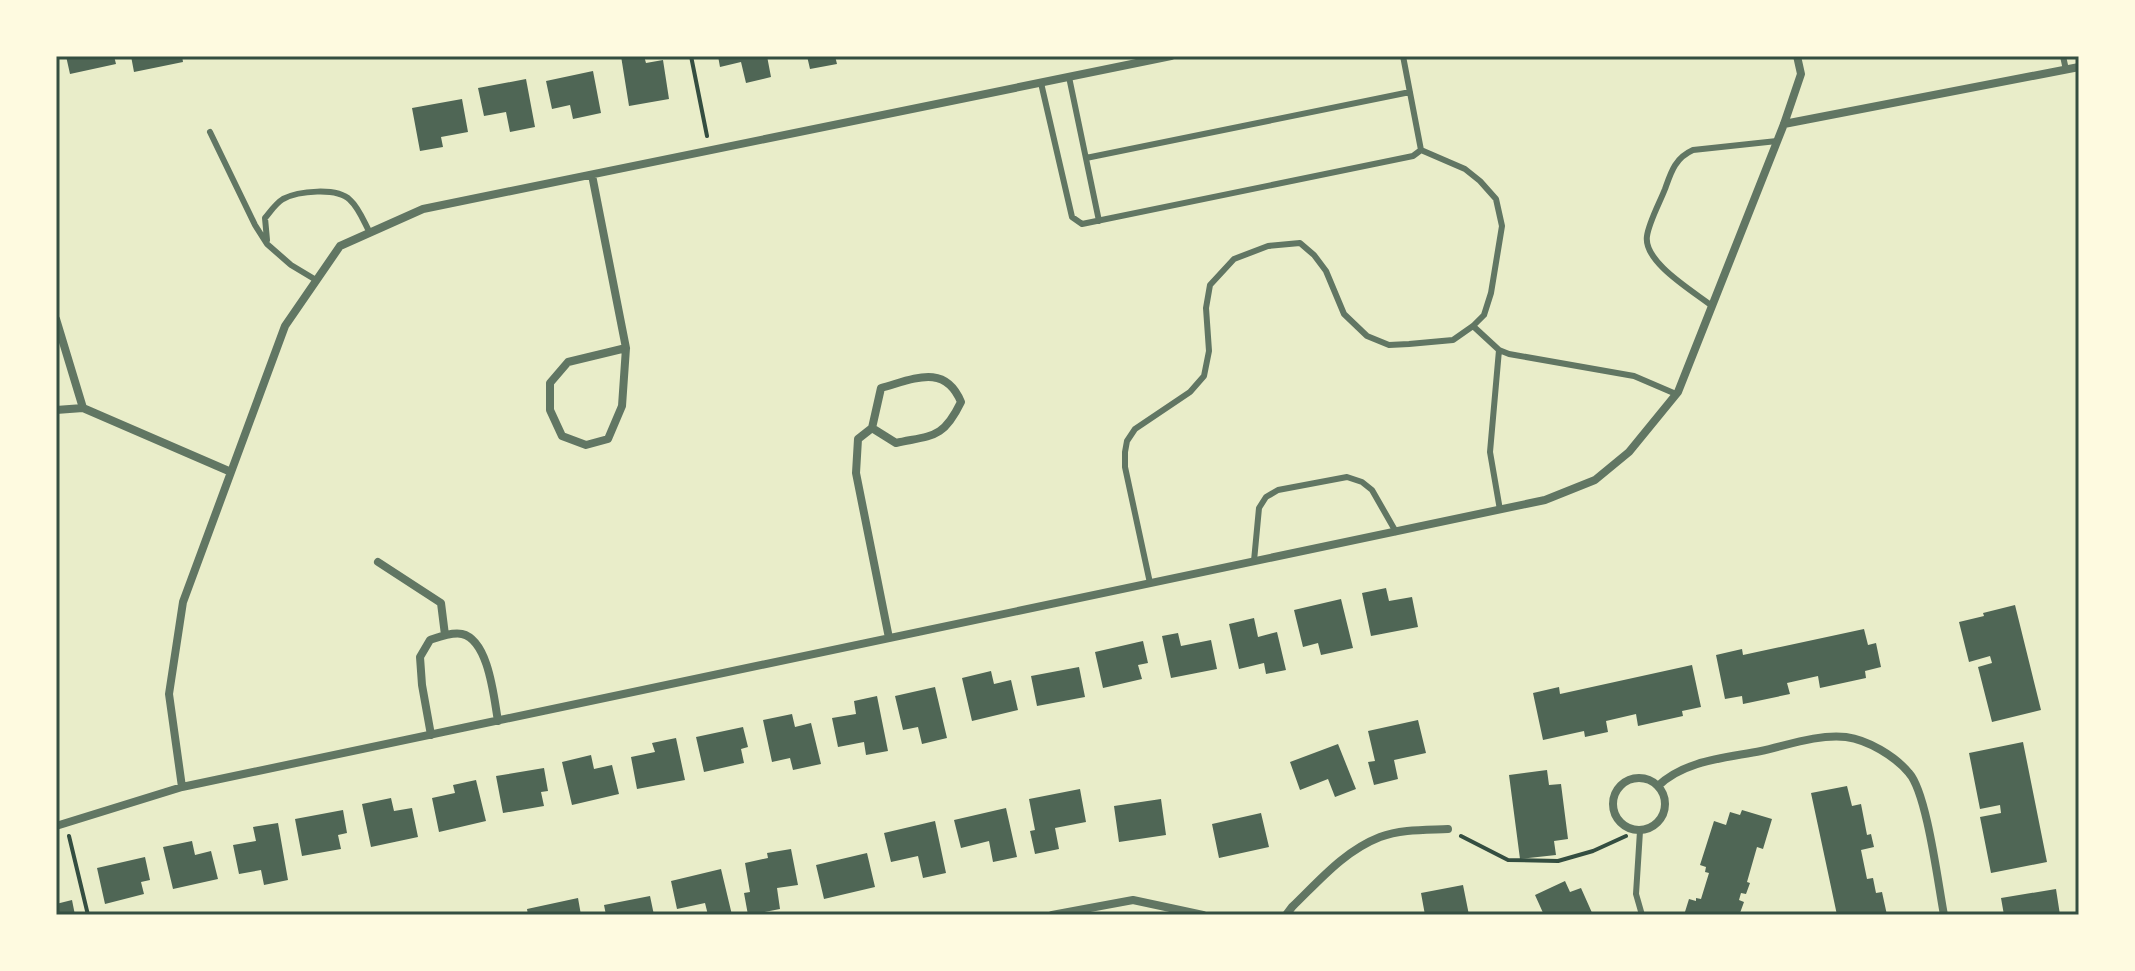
<svg xmlns="http://www.w3.org/2000/svg" width="2135" height="971" viewBox="0 0 2135 971" font-family="'Sofia Sans Condensed',sans-serif">
<style>
.building{fill:#4f6655}
.lines{fill:none;stroke-linecap:round;stroke-linejoin:round}
.path{stroke:#344e41;stroke-width:4}
.service{stroke:#617663;stroke-width:6}
.minor{stroke:#617663;stroke-width:8}
.neatline{fill:none;stroke:#344e41;stroke-width:3}
</style>
<rect width="100%" height="100%" fill="#e9edc9"/>
<path class="building" d="M 66,56 L 114,56 L 116,64 L 70,74 Z
M 131,56 L 182,56 L 183,62 L 134,72 Z
M 621,56 L 644,56 L 646,63 L 663,60 L 669,99 L 629,106 Z
M 718,56 L 767,56 L 771,77 L 746,83 L 741,62 L 720,67 Z
M 807,56 L 835,56 L 837,64 L 810,69 Z
M 593,71 L 601,113 L 573,119 L 570,105 L 552,109 L 546,81 Z
M 526,79 L 535,127 L 510,132 L 506,112 L 484,116 L 478,88 Z
M 462,99 L 468,132 L 441,137 L 443,147 L 420,151 L 412,108 Z
M 1386,588 L 1389,601 L 1412,597 L 1418,627 L 1371,636 L 1362,593 Z
M 1341,599 L 1353,648 L 1321,655 L 1318,643 L 1303,647 L 1294,610 Z
M 2015,605 L 2041,710 L 1992,722 L 1978,667 L 1992,663 L 1990,656 L 1969,662 L 1959,622 L 1984,616 L 1983,613 Z
M 1254,618 L 1258,637 L 1277,632 L 1286,670 L 1266,674 L 1264,663 L 1239,669 L 1229,624 Z
M 1864,629 L 1868,645 L 1876,643 L 1881,667 L 1865,671 L 1866,678 L 1820,688 L 1818,676 L 1787,683 L 1790,694 L 1743,704 L 1742,696 L 1725,699 L 1716,655 L 1742,649 L 1743,655 Z
M 1178,633 L 1181,646 L 1211,640 L 1217,669 L 1171,678 L 1162,636 Z
M 1143,641 L 1148,663 L 1138,665 L 1142,679 L 1103,688 L 1095,652 Z
M 1692,665 L 1701,707 L 1682,711 L 1683,716 L 1638,726 L 1636,714 L 1606,721 L 1608,732 L 1585,737 L 1584,731 L 1543,740 L 1533,693 L 1559,687 L 1560,694 Z
M 1079,667 L 1085,697 L 1037,706 L 1031,676 Z
M 991,671 L 994,684 L 1011,680 L 1018,710 L 972,721 L 962,678 Z
M 935,687 L 947,738 L 922,744 L 918,727 L 903,730 L 895,696 Z
M 877,696 L 888,751 L 866,755 L 864,742 L 838,747 L 832,718 L 856,714 L 854,701 Z
M 792,714 L 795,727 L 811,723 L 821,764 L 793,770 L 790,758 L 772,762 L 763,720 Z
M 1418,720 L 1426,753 L 1394,760 L 1398,779 L 1374,785 L 1368,762 L 1375,761 L 1368,731 Z
M 743,727 L 748,747 L 741,749 L 744,763 L 704,772 L 696,737 Z
M 676,738 L 685,780 L 637,789 L 631,757 L 655,752 L 652,743 Z
M 2023,742 L 2047,862 L 1991,873 L 1980,817 L 2001,813 L 2000,805 L 1980,809 L 1969,753 Z
M 1338,744 L 1356,789 L 1335,797 L 1328,779 L 1300,790 L 1290,762 Z
M 591,755 L 594,769 L 612,765 L 619,794 L 572,805 L 562,762 Z
M 544,768 L 548,791 L 541,792 L 544,806 L 503,813 L 496,776 Z
M 1547,770 L 1549,785 L 1561,784 L 1568,839 L 1554,841 L 1556,855 L 1520,859 L 1509,775 Z
M 476,780 L 486,821 L 439,832 L 432,798 L 455,793 L 453,785 Z
M 1847,786 L 1852,806 L 1861,804 L 1867,835 L 1871,834 L 1874,847 L 1861,850 L 1867,879 L 1873,878 L 1876,893 L 1882,892 L 1887,915 L 1837,915 L 1811,793 Z
M 1080,789 L 1086,822 L 1055,828 L 1059,849 L 1035,854 L 1030,831 L 1035,830 L 1029,799 Z
M 391,798 L 394,811 L 412,808 L 418,837 L 371,847 L 362,804 Z
M 1161,799 L 1166,835 L 1119,842 L 1114,806 Z
M 1006,808 L 1017,857 L 993,862 L 989,841 L 961,848 L 954,820 Z
M 343,810 L 347,833 L 338,835 L 341,849 L 302,856 L 295,819 Z
M 1742,810 L 1772,819 L 1763,849 L 1757,847 L 1747,882 L 1750,883 L 1746,894 L 1741,893 L 1739,900 L 1744,902 L 1740,913 L 1736,912 L 1736,915 L 1684,915 L 1689,899 L 1696,901 L 1696,898 L 1701,899 L 1709,873 L 1705,872 L 1706,867 L 1700,865 L 1714,821 L 1726,825 L 1730,812 L 1740,815 Z
M 1261,813 L 1269,847 L 1219,858 L 1212,824 Z
M 935,821 L 946,873 L 923,878 L 918,856 L 891,862 L 884,833 Z
M 278,823 L 288,880 L 264,885 L 261,870 L 239,874 L 233,845 L 256,841 L 253,827 Z
M 192,841 L 195,855 L 211,851 L 218,879 L 173,889 L 163,847 Z
M 791,849 L 798,885 L 777,888 L 780,909 L 748,915 L 744,893 L 750,892 L 745,863 L 768,858 L 767,853 Z
M 867,853 L 875,887 L 824,899 L 816,865 Z
M 145,857 L 150,880 L 141,882 L 144,894 L 105,904 L 97,868 Z
M 721,869 L 732,915 L 708,915 L 705,903 L 677,909 L 671,881 Z
M 1565,881 L 1570,892 L 1581,888 L 1593,915 L 1544,915 L 1535,895 Z
M 1463,885 L 1469,915 L 1425,915 L 1421,893 Z
M 2056,889 L 2060,915 L 2004,915 L 2001,898 Z
M 650,896 L 654,915 L 606,915 L 604,905 Z
M 578,898 L 581,915 L 528,915 L 527,909 Z
M 72,900 L 75,915 L 56,915 L 56,904 Z"/>
<g class="lines">
<path class="path" d="M 691,56 L 707,136
M 69,836 L 88,915
M 1461,836 L 1508,860 L 1558,861 L 1593,851 L 1626,836"/>
<path class="service" d="M 1403,56 L 1421,150
M 2063,56 L 2066,70
M 1069,77 L 1099,221
M 1041,83 L 1072,217 L 1082,224 L 1413,156 L 1421,150
M 210,132 L 255,225 L 267,244 L 291,265 L 316,280
M 1086,158 L 1410,92
M 267,240 L 265,218 C 270,212 276,203 283,199 C 298,191 337,187 350,200 C 359,208 364,222 370,233
M 1712,306 C 1693,291 1643,262 1647,236 C 1649,222 1660,202 1665,189 C 1671,172 1675,158 1693,150 L 1777,141
M 1473,326 L 1499,350 L 1509,354 L 1634,376 L 1676,394
M 1499,350 L 1490,452 L 1500,510
M 1254,561 L 1259,508 L 1266,497 L 1278,490 L 1347,477 L 1362,482 L 1372,490 L 1396,532
M 1150,583 L 1125,467 L 1125,452 L 1127,441 L 1135,429 L 1190,392 L 1204,376 L 1209,351 L 1206,308 L 1210,285 L 1234,259 L 1268,246 L 1300,243 L 1314,255 L 1326,271 L 1344,314 L 1367,336 L 1389,345 L 1409,344 L 1453,340 L 1473,326 L 1484,315 L 1491,293 L 1502,226 L 1496,199 L 1480,181 L 1465,169 L 1421,150
M 1640,831 L 1636,894 L 1642,915"/>
<path class="minor" d="M 1784,124 L 2079,67
M 592,175 L 626,348 L 622,406 L 608,439 L 586,445 L 562,436 L 550,410 L 550,383 L 568,362 L 626,348
M 56,319 L 83,408
M 56,410 L 83,408 L 231,472
M 872,428 L 896,443 C 933,435 943,439 961,402 C 945,363 914,379 881,388 L 872,428 L 858,439 L 856,473 L 889,638
M 378,562 L 441,603 L 445,635
M 431,735 L 422,685 L 420,657 L 430,640 C 439,637 452,632 462,634 C 489,640 494,699 498,721
M1613 804a26 26 0 1 1 52 0a26 26 0 1 1-52 0Z
M 1658,786 C 1685,760 1726,758 1761,751 C 1788,745 1818,734 1846,737 C 1868,740 1895,756 1909,773 C 1927,793 1938,884 1944,915
M 182,787 L 169,694 L 183,602 L 285,326 L 340,246 L 423,209 L 1171,56
M 56,826 L 182,787 L 1545,500 L 1595,480 L 1629,452 L 1678,392 L 1784,124 L 1801,74 L 1797,56
M 1052,915 L 1133,900 L 1203,915
M 1286,915 L 1292,907 C 1319,881 1344,851 1380,837 C 1401,829 1426,830 1448,829"/>
</g>
<rect width="2135" height="971" fill="none" stroke="#fefae0" stroke-width="116"/>
<rect x="58" y="58" width="2019" height="855" class="neatline"/>
</svg>
